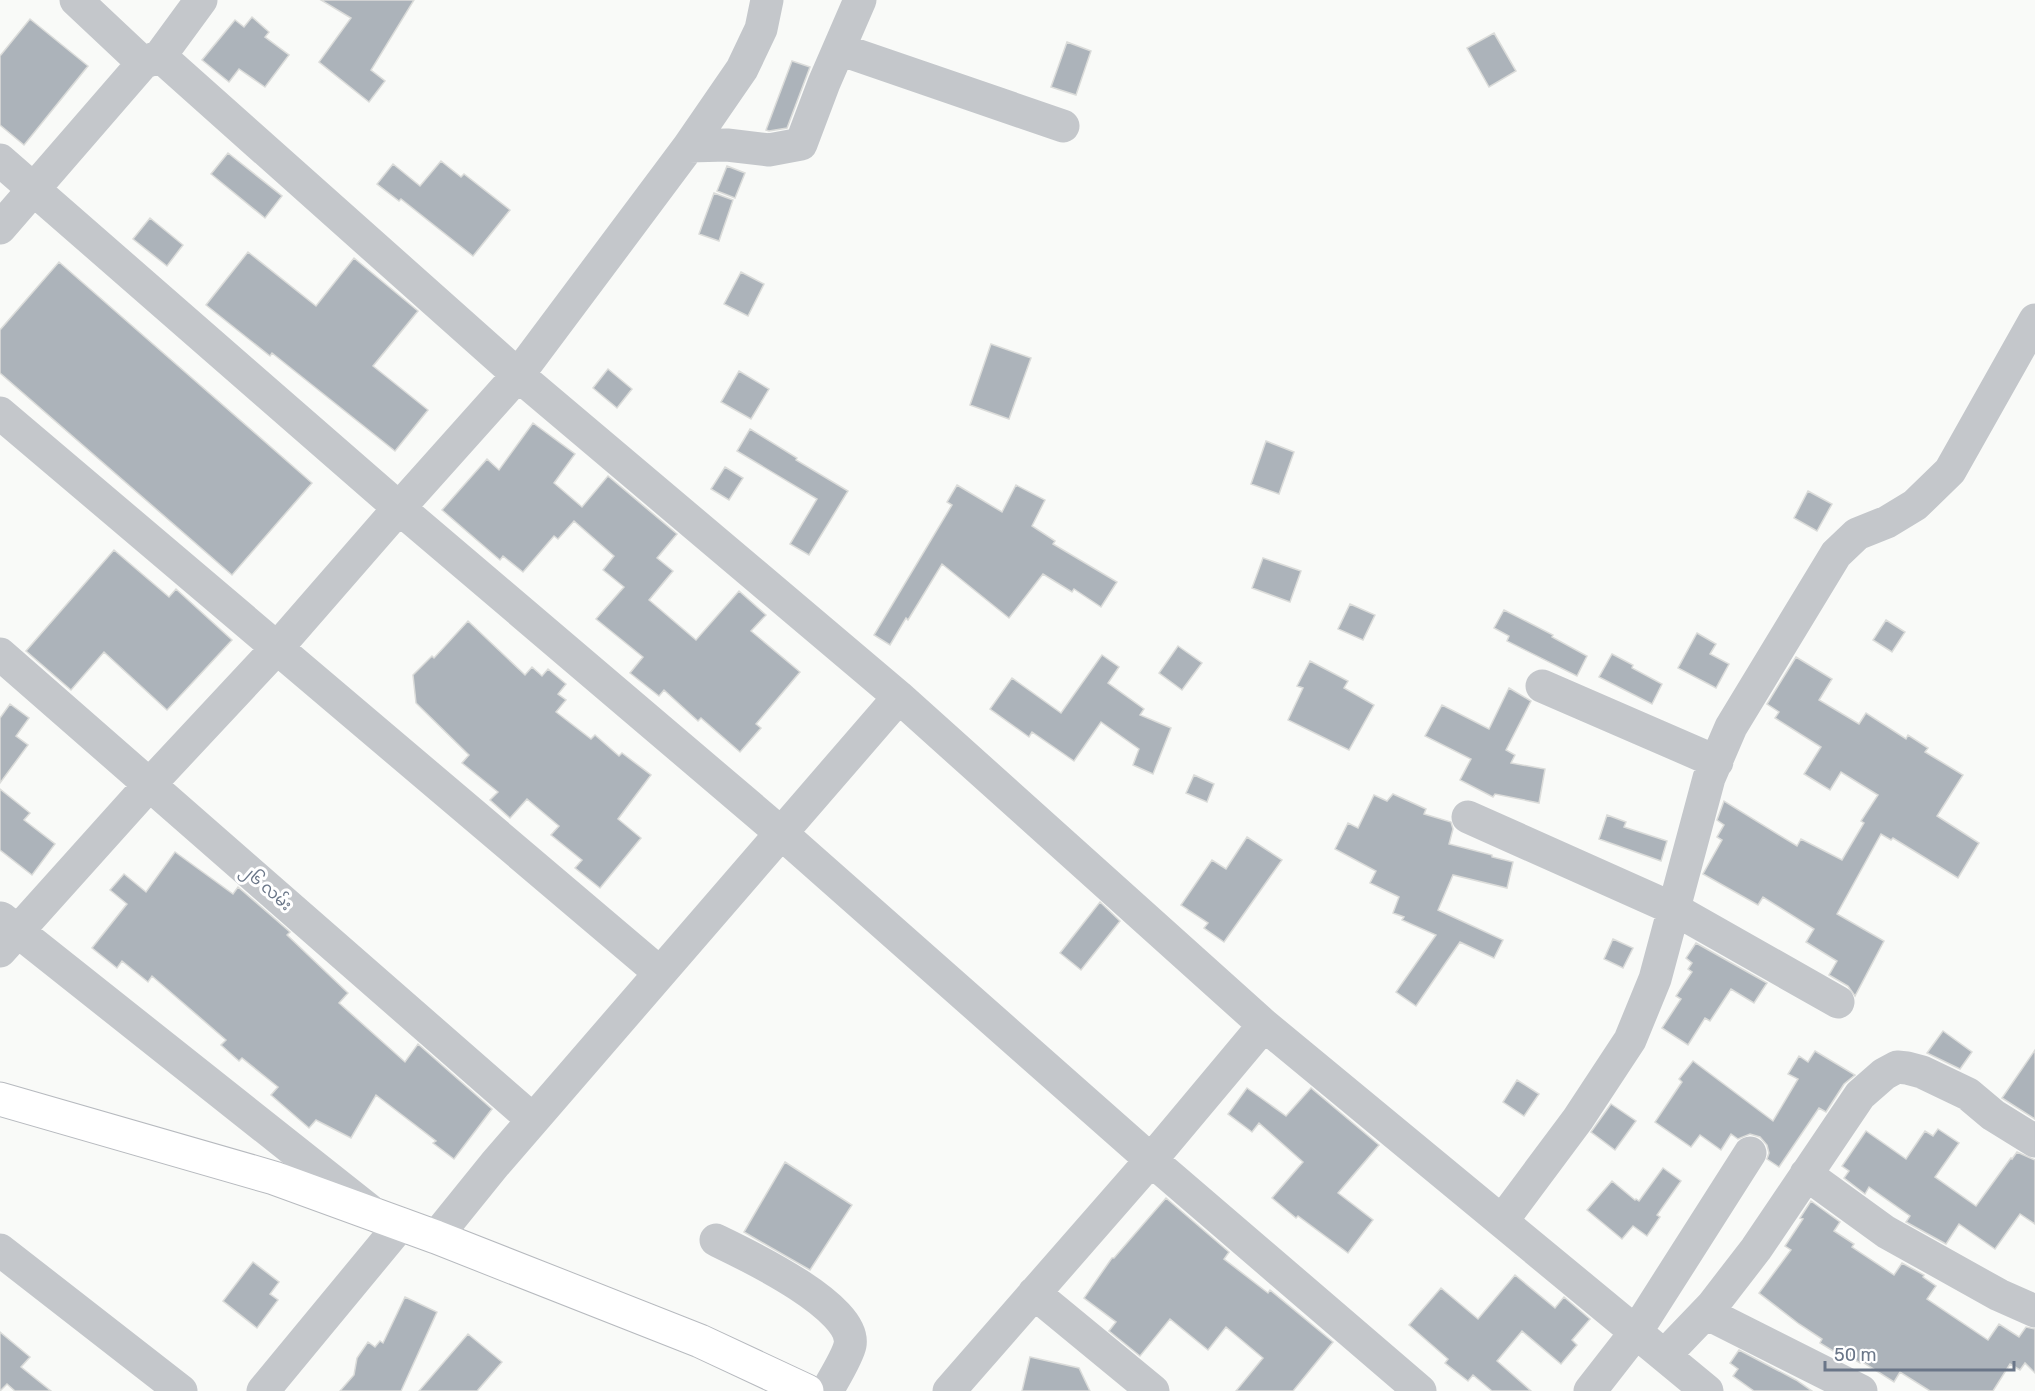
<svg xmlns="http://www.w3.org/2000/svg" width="2035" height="1391" viewBox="0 0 2035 1391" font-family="Rubik,'Noto Sans Myanmar',sans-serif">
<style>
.building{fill:#acb3ba;stroke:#dbdcda;stroke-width:1.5}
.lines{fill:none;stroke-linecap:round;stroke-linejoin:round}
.major-casing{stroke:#b7babf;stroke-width:35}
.minor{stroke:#c4c7cb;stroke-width:33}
.major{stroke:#fff;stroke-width:33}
.labels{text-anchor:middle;stroke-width:6;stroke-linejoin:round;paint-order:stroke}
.street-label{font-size:16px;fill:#6a7688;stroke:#fff}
</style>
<rect width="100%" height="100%" fill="#f9faf8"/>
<path class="building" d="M 321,0 L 414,0 L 371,70 L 385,81 L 369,102 L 319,62 L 351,18 Z
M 252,17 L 269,32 L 265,37 L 289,55 L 265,87 L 239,69 L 229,82 L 202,60 L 235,20 L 244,27 Z
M 30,19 L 88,66 L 24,145 L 0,125 L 0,56 Z
M 1494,33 L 1516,71 L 1489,87 L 1467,48 Z
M 1067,42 L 1091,51 L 1076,95 L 1051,87 Z
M 792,61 L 810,67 L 787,128 L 769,131 L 766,130 Z
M 228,153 L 282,196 L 265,218 L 211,174 Z
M 441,161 L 461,177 L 464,174 L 510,210 L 473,256 L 401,199 L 399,201 L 377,184 L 393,164 L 420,186 Z
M 727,166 L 745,173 L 735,198 L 717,191 Z
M 714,193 L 733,200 L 719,241 L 699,234 Z
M 150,218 L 183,245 L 167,266 L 133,239 Z
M 248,252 L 316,306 L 354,258 L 418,311 L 373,366 L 428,410 L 395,451 L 272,353 L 270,356 L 206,305 Z
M 59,262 L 312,483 L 232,575 L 0,373 L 0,330 Z
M 741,272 L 764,284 L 748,316 L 724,304 Z
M 991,344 L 1031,358 L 1009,419 L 970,405 Z
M 608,369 L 632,389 L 617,408 L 593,388 Z
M 739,371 L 769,389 L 751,419 L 721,402 Z
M 533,423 L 575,454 L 554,483 L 582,507 L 608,476 L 677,534 L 657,558 L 673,571 L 649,600 L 696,640 L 739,591 L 766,615 L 751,631 L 800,672 L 756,724 L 761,728 L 740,752 L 701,718 L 698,721 L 664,690 L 659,696 L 630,673 L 643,657 L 596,619 L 624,587 L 603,570 L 614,556 L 574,521 L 558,539 L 554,536 L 523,572 L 503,556 L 500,560 L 442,510 L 487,459 L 499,470 Z
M 750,429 L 797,458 L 796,460 L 848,491 L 809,555 L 790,544 L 817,499 L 737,451 Z
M 1266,441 L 1294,452 L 1279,494 L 1251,484 Z
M 725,467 L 743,478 L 729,500 L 711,489 Z
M 957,485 L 1002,512 L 1016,485 L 1045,500 L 1032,526 L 1055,541 L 1053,544 L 1117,582 L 1101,607 L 1074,589 L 1072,592 L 1043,574 L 1009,618 L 942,564 L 908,620 L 906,618 L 890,645 L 874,635 L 952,505 L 947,502 Z
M 1808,491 L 1832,504 L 1817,531 L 1794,518 Z
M 114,550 L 169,597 L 176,589 L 232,640 L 167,710 L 104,652 L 71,690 L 26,651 Z
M 1263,558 L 1301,571 L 1290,602 L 1252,588 Z
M 1350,604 L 1375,615 L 1363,640 L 1338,629 Z
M 1504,610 L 1553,635 L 1552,637 L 1587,656 L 1577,676 L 1507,641 L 1509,636 L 1494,628 Z
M 1886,620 L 1905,632 L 1892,652 L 1873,640 Z
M 468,621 L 525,675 L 532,667 L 542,676 L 548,669 L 566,684 L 558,694 L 566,700 L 556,712 L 591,739 L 595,735 L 619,756 L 622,753 L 651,775 L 618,819 L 641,838 L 600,888 L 575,868 L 582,860 L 551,835 L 559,826 L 527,799 L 510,818 L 490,800 L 498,792 L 462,763 L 469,755 L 416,703 L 413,675 L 432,656 L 434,658 Z
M 1697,633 L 1716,644 L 1710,654 L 1729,664 L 1716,688 L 1678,668 Z
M 1178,646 L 1202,663 L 1182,690 L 1159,673 Z
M 1612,654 L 1633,665 L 1632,668 L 1662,684 L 1652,704 L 1599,677 Z
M 1102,655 L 1119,667 L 1108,683 L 1144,709 L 1140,715 L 1171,728 L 1153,774 L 1133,765 L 1139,749 L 1101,722 L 1074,761 L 1032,732 L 1029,737 L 990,709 L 1012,678 L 1061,713 Z
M 1796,657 L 1832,679 L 1819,700 L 1859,724 L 1866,713 L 1906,739 L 1908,735 L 1928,748 L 1925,752 L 1963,775 L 1937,816 L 1979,843 L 1958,878 L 1893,838 L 1891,840 L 1881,834 L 1837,914 L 1884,941 L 1855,996 L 1848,986 L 1829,975 L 1837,961 L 1806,942 L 1814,929 L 1763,897 L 1758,905 L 1703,874 L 1722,840 L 1717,837 L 1724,825 L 1717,820 L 1724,801 L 1797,846 L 1801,839 L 1842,860 L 1864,823 L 1861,821 L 1878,795 L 1841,772 L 1830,790 L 1804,774 L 1821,747 L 1775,718 L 1779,712 L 1767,704 Z
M 1310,661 L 1348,681 L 1344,688 L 1374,705 L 1349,750 L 1288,720 L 1303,688 L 1297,686 Z
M 1509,688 L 1531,701 L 1506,750 L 1515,755 L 1511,763 L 1545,769 L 1539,803 L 1495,794 L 1493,797 L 1460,780 L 1471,759 L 1425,736 L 1442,705 L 1489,729 Z
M 10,704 L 29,718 L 16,736 L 28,745 L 0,783 L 0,718 Z
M 1194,775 L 1214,784 L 1207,802 L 1186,793 Z
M 0,789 L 30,813 L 24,820 L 55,844 L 32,875 L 0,850 Z
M 1393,794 L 1426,809 L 1424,814 L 1451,822 L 1453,829 L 1449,844 L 1492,855 L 1492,857 L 1513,862 L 1507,888 L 1453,875 L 1438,910 L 1503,940 L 1494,958 L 1460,942 L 1416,1006 L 1396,992 L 1436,935 L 1402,920 L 1404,917 L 1393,913 L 1399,897 L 1370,883 L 1376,871 L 1335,849 L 1348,823 L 1358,828 L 1374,795 L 1387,801 Z
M 1607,815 L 1626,822 L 1624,827 L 1667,841 L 1661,861 L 1599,839 Z
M 1247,837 L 1282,860 L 1224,942 L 1204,928 L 1208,923 L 1181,905 L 1212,860 L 1226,869 Z
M 175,852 L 233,894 L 238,887 L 290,932 L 287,935 L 348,993 L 339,1003 L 405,1062 L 418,1044 L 492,1109 L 454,1159 L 433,1143 L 436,1141 L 376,1095 L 351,1138 L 316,1120 L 309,1128 L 271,1095 L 278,1087 L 242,1058 L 239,1061 L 221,1045 L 226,1040 L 152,976 L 148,982 L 122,961 L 117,968 L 92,948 L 127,904 L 110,890 L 124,874 L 146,892 Z
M 1100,902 L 1120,921 L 1081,970 L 1060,953 Z
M 1613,939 L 1633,948 L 1623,968 L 1604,959 Z
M 1696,943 L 1767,983 L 1754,1003 L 1731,989 L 1710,1021 L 1705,1018 L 1688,1045 L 1662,1028 L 1681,999 L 1676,996 L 1692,972 L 1688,969 L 1692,963 L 1686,958 Z
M 1943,1031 L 1972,1052 L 1960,1069 L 1927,1053 Z
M 2035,1050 L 2035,1119 L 2002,1098 Z
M 1815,1051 L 1855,1075 L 1844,1084 L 1826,1112 L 1819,1108 L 1779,1167 L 1767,1159 L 1769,1153 L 1767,1145 L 1760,1137 L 1750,1134 L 1738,1139 L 1731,1134 L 1721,1150 L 1700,1135 L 1691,1147 L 1655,1122 L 1682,1082 L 1679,1079 L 1693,1061 L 1773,1121 L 1798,1079 L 1788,1074 L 1799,1056 L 1808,1062 Z
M 1517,1080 L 1539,1094 L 1524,1116 L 1503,1102 Z
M 1247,1088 L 1286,1116 L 1311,1088 L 1379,1145 L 1338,1193 L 1373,1220 L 1348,1253 L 1298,1216 L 1296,1218 L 1272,1198 L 1303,1162 L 1259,1123 L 1252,1132 L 1228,1114 Z
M 1611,1104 L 1636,1121 L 1615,1150 L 1591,1132 Z
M 1938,1129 L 1959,1143 L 1935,1177 L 1976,1206 L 2011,1158 L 2012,1159 L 2017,1152 L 2035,1160 L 2035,1224 L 2020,1214 L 1995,1249 L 1959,1224 L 1946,1244 L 1906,1222 L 1910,1216 L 1869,1187 L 1865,1194 L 1844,1178 L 1849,1171 L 1842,1166 L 1866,1131 L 1906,1159 L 1925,1131 L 1933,1136 Z
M 785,1162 L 852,1205 L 810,1270 L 744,1232 Z
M 1663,1168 L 1681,1181 L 1657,1215 L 1660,1217 L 1647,1236 L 1633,1226 L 1622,1239 L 1587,1210 L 1612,1181 L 1635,1200 L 1636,1199 L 1639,1201 Z
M 1166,1198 L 1229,1252 L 1224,1259 L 1268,1293 L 1270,1290 L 1333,1342 L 1293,1391 L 1236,1391 L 1263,1358 L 1226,1327 L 1208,1350 L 1170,1319 L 1140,1356 L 1109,1331 L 1116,1322 L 1084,1298 L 1112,1258 L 1114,1258 Z
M 1811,1201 L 1840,1222 L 1834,1231 L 1854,1244 L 1852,1247 L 1894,1275 L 1902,1263 L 1924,1275 L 1923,1277 L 1936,1286 L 1927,1299 L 1988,1340 L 1999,1324 L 2019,1337 L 2026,1327 L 2035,1329 L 2035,1373 L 2025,1363 L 2020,1370 L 2010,1364 L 1993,1391 L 1930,1391 L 1900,1372 L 1894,1382 L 1861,1361 L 1860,1363 L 1840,1351 L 1838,1354 L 1820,1343 L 1822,1339 L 1799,1324 L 1759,1293 L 1791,1250 L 1785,1246 L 1803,1219 L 1800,1218 Z
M 253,1262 L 279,1282 L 270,1294 L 278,1300 L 257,1328 L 223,1301 Z
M 1515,1275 L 1555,1308 L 1564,1297 L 1590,1319 L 1572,1340 L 1577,1345 L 1561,1364 L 1522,1331 L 1497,1361 L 1531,1391 L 1492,1391 L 1473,1375 L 1468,1381 L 1445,1363 L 1448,1359 L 1409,1325 L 1441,1288 L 1478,1319 Z
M 405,1297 L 437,1312 L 401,1391 L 340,1391 L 354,1375 L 357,1358 L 368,1342 L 375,1347 L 380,1341 L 383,1343 Z
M 0,1332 L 30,1357 L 21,1367 L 51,1391 L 15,1391 L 7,1384 L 0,1391 Z
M 468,1334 L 502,1362 L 477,1391 L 419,1391 Z
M 1739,1350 L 1796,1380 L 1812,1391 L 1754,1391 L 1733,1376 L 1738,1369 L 1730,1363 Z
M 1030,1357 L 1079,1368 L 1090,1391 L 1022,1391 Z"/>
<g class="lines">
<g class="major-casing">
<path id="major" d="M 0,1099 L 274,1178 L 436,1237 L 700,1341 L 807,1391"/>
</g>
<path class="minor" d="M 76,0 L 143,63
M 839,49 L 1063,126
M 160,56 L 201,0
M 689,146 L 727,145 L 769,150 L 801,144 L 824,83 L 860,0
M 0,160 L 399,508 L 781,833 L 1151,1160 L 1420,1391
M 0,228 L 143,63 L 160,56 L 518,375 L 899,697 L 1264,1025 L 1707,1391
M 0,413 L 660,973
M 0,654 L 533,1120
M 1542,686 L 1717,762
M 1468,817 L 1674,909 L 1838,1002
M 1,918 L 369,1210
M 0,951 L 150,784 L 277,648 L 399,508 L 518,375 L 689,146 L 742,69 L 761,29 L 767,0
M 1806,1174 L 1886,1232 L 1999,1295 L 2035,1311
M 1502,1221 L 1578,1119 L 1630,1040 L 1655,979 L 1709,778 L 1731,727 L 1836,554 L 1857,534 L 1887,522 L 1915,505 L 1950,471 L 2035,320
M 436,1237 L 495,1164 L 899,697
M 716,1240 C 745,1254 857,1307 850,1345 C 848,1356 833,1380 827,1391
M 0,1250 L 181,1391
M 1034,1293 L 1153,1391
M 1706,1313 L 1861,1391
M 1665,1355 L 1712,1306 L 1756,1249 L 1860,1095 L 1884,1074 L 1897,1067 L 1907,1068 L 1922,1072 L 1968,1094 L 1993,1115 L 2035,1141
M 263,1391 L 401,1224
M 949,1391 L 1151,1160 L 1264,1025
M 1590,1391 L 1636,1332 L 1750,1153"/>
<use href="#major" class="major"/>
</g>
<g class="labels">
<g class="street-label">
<text transform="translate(267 887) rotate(41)" y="6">၂၆ လမ်း</text>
</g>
</g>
<path d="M1825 1361v9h189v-9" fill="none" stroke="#6a7688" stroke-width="3"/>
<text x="1834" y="1361" font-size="18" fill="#6a7688" stroke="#ffffff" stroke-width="4.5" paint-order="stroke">50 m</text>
</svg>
